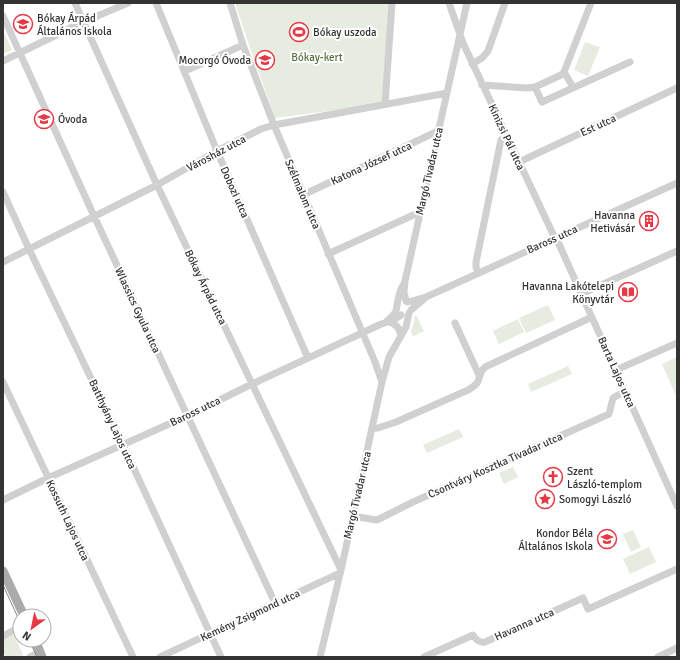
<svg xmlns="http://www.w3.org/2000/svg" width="680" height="660" viewBox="0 0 680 660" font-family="Signika,sans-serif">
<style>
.green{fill:#e6ecdf}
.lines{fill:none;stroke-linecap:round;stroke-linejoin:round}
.minor{stroke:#d0d0d0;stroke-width:7}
.major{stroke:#ababab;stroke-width:9}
.tram{stroke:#888;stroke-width:1}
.labels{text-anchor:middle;stroke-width:4;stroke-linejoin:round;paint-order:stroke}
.poi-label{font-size:11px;fill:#333;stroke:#fff;text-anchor:start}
.park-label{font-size:11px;fill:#56703f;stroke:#fff}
.street-label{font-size:11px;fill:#333;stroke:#fff}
</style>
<rect width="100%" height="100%" fill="#fff"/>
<path class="green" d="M 235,3 L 389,3 L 382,104 L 275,118 L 249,45 Z
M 5,34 L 12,50 L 3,54 L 3,35 Z
M 585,42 L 600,47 L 588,76 L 574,70 Z
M 548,305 L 555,320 L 526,333 L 519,318 Z
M 416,315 L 424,331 L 414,336 L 412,335 L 411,331 L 413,326 L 415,316 Z
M 518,319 L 524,332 L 499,344 L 493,331 Z
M 677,357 L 677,396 L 676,396 L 662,364 Z
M 568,366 L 572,374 L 531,392 L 528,384 Z
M 459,429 L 463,437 L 427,453 L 423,445 Z
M 513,467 L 518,477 L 504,484 L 499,473 Z
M 633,530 L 641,547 L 631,552 L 623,534 Z
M 649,547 L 656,562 L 630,574 L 623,559 Z
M 12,634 L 14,636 L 23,654 L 22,657 L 6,657 L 3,651 L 3,639 Z"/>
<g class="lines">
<path class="minor" d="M 75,3 L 157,185 L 341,570
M 156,3 L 217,151 L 308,358
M 230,3 L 243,45 L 274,125 L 375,362 L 382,382
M 449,3 L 463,43 L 553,234 L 558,242 L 677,506
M 3,16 L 94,216 L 275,603
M 3,61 L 83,22 L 128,3
M 472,64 L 482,58 L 488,51 L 505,3
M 185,71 L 243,45
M 564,72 L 573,87
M 482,85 L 527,88 L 535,87 L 561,75 L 564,72 L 591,3
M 535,87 L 542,102 L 630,62
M 385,104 L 392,3
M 519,162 L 677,88
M 3,192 L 29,249 L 123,445 L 221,657
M 303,195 L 438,131
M 328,254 L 420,212
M 3,262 L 157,185 L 217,151 L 261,129 L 274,125 L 447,93
M 478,273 L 476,267 L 476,262 L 501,140 L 506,135
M 581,294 L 677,251
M 406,301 L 404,292 L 405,281 L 467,3
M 408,302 L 426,297 L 677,183
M 411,310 L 425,298
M 387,321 C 390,318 394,315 396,311 C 398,302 398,293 403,285
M 387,321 C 395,323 400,328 401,336
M 455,323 L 479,375
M 616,370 L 677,343
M 3,382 L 133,657
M 372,428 L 378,428 L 396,422 L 468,390 C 471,388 475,386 477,383 C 481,377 478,374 485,367 L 592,317
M 3,500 L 48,478 L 187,416 L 252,384 L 362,333 L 379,325 L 395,319 L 401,315
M 352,516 L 377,520 L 413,502 L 609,414 L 613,398 L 625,391
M 3,636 L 14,630
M 30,657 L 40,652
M 160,657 L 340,573
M 320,657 L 341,570 L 382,382 L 389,357 L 406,327 L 409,313
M 424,657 L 473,635 C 476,640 479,643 485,642 L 583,598 L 588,609 L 677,569
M 658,657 L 677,648"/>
<path class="major" d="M 3,571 L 24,616
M 35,640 L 42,657"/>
<path class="tram" d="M 3,585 L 20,622
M 29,640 L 37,657"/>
</g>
<defs>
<g id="school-ring" transform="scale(1)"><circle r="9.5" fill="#fff" stroke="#e63946" stroke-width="1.5"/><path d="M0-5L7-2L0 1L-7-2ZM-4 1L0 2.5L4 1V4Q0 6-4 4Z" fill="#e63946"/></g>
<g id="stadium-ring" transform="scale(1)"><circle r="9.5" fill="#fff" stroke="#e63946" stroke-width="1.5"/><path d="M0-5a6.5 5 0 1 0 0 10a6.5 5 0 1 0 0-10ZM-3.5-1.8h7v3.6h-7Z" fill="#e63946"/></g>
<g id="building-ring" transform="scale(1)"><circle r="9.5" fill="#fff" stroke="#e63946" stroke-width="1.5"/><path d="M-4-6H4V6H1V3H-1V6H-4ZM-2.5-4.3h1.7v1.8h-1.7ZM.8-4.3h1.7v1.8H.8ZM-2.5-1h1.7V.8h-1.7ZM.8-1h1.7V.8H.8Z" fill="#e63946"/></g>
<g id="library-ring" transform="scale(1)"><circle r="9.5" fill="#fff" stroke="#e63946" stroke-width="1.5"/><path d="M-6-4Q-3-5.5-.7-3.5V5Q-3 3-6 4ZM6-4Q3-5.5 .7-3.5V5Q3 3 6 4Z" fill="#e63946"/></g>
<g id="church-ring" transform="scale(1)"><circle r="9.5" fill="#fff" stroke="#e63946" stroke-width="1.5"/><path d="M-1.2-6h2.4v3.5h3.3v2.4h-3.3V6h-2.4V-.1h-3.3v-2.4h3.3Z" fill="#e63946"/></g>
<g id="sight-ring" transform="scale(1)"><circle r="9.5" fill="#fff" stroke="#e63946" stroke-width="1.5"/><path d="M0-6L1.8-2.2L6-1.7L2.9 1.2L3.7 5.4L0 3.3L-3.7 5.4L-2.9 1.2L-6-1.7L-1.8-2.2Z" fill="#e63946"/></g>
</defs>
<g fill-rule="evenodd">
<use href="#school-ring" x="23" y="24"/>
<use href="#stadium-ring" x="299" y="32"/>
<use href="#school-ring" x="265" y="60"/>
<use href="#school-ring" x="44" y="119"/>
<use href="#building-ring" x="649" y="221"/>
<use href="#library-ring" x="628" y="292"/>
<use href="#church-ring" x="553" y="477"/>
<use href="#sight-ring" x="545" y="499"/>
<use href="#school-ring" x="607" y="539"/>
</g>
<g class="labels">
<g class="poi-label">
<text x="37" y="22">Bókay Árpád<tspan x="37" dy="13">Általános Iskola</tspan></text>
<text x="313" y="36">Bókay uszoda</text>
<text x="251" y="64" text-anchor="end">Mocorgó Óvoda</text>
<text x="58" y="123">Óvoda</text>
<text x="635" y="219" text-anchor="end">Havanna<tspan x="635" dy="13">Hetivásár</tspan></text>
<text x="614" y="290" text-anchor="end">Havanna Lakótelepi<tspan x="614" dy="13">Könyvtár</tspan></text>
<text x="567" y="475">Szent<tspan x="567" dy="13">László-templom</tspan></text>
<text x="559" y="503">Somogyi László</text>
<text x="593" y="537" text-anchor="end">Kondor Béla<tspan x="593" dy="13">Általános Iskola</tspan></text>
</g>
<g class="park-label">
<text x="317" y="61">Bókay-kert</text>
</g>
<g class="street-label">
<text transform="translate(598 125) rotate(-25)" y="4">Est utca</text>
<text transform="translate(507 137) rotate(65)" y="4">Kinizsi Pál utca</text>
<text transform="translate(216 153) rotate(-28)" y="4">Városház utca</text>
<text transform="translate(371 163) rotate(-25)" y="4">Katona József utca</text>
<text transform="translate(429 171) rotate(-77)" y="4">Margó Tivadar utca</text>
<text transform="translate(235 192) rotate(66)" y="4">Dobozi utca</text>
<text transform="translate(303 194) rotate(67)" y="4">Szélmalom utca</text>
<text transform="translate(552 239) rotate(-24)" y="4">Baross utca</text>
<text transform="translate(206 287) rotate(64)" y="4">Bókay Árpád utca</text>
<text transform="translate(138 310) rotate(65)" y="4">Wlassics Gyula utca</text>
<text transform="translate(617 372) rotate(66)" y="4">Barta Lajos utca</text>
<text transform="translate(195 411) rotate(-26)" y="4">Baross utca</text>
<text transform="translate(113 424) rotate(65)" y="4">Batthyány Lajos utca</text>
<text transform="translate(495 465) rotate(-24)" y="4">Csontváry Kosztka Tivadar utca</text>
<text transform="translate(357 495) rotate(-77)" y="4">Margó Tivadar utca</text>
<text transform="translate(68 520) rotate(65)" y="4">Kossuth Lajos utca</text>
<text transform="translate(250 615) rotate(-25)" y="4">Kemény Zsigmond utca</text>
<text transform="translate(524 624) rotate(-24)" y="4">Havanna utca</text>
</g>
</g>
<rect width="680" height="660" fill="none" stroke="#333333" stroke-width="8"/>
<g transform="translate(32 628) rotate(213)"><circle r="19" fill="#ffffff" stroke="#adadad"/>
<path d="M0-3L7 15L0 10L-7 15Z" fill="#e63946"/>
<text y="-6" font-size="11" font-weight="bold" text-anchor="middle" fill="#333333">N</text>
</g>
</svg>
